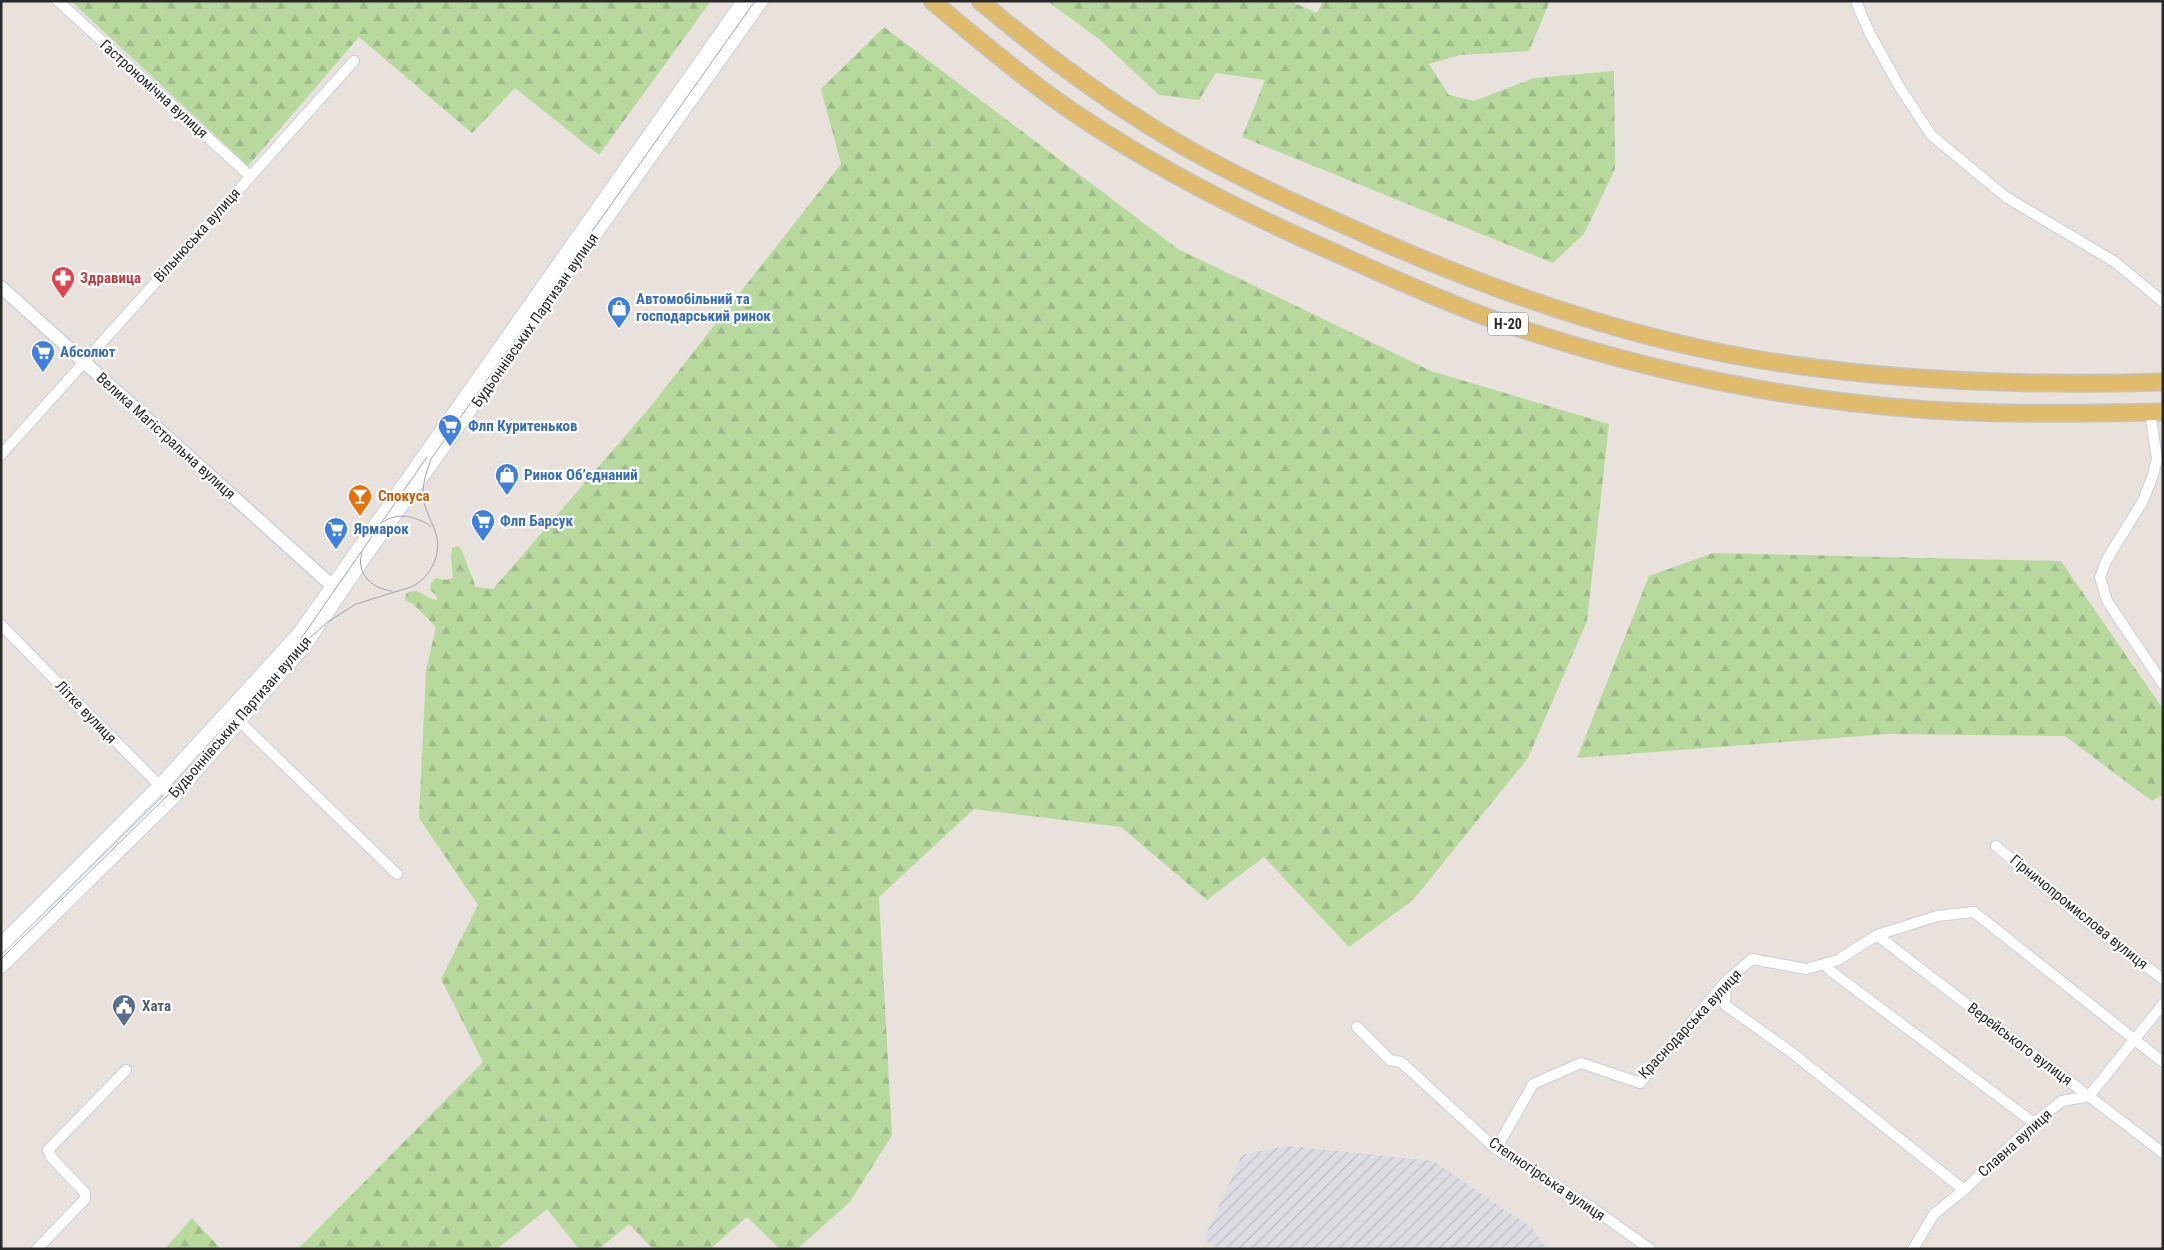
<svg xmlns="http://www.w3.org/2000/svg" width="2164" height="1250" viewBox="0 0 2164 1250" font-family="'Roboto Condensed',sans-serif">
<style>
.industrial{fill:url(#industrial-furrows)}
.forest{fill:url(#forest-firs)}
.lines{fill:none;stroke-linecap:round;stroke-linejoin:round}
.minor-casing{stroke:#caced9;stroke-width:12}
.tertiary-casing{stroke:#caced9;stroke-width:15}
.secondary-casing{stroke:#caced9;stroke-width:16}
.primary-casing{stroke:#c3c3c3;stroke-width:19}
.minor{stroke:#fff;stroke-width:10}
.tertiary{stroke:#fff;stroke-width:12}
.secondary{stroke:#fff;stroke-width:14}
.primary{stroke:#dfbb6b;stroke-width:16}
.tram{stroke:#9fa3b0;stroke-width:1}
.labels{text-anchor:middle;stroke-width:4.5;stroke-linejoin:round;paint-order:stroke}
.shield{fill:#fff;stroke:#686868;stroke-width:1}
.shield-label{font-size:14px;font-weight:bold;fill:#282828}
.street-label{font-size:15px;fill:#282828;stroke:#fff}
.health-label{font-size:15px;font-weight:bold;fill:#be3a42;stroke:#fff;text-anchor:start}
.shop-label{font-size:15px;font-weight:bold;fill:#366cbe;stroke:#fff;text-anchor:start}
.food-label{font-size:15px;font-weight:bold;fill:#c56008;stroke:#fff;text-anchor:start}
.service-label{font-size:15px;font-weight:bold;fill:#4e5e75;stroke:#fff;text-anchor:start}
</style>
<defs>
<pattern id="industrial-furrows" width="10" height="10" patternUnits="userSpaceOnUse" patternTransform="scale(1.25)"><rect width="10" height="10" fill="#dddce2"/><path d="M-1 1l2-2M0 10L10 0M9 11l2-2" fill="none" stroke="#bebdc2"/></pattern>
<pattern id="forest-firs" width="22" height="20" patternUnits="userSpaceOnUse" patternTransform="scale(1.25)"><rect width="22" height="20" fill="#b7d99e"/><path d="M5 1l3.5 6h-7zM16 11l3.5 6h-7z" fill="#9dba88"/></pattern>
</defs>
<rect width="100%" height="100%" fill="#e9e2dc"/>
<path class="industrial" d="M 1288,1146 L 1433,1161 L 1532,1228 L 1547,1249 L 1218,1249 L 1204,1239 L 1242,1155 Z"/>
<path class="forest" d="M 71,1 L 711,1 L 599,155 L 515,88 L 472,133 L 359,37 L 248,166 Z
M 1047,1 L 1290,1 L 1317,13 L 1323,1 L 1550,1 L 1529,51 L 1460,55 L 1429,64 L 1449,95 L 1474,101 L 1534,78 L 1614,71 L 1615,169 L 1584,234 L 1553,263 L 1242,137 L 1265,80 L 1216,73 L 1199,100 L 1159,95 L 1099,39 Z
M 884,27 L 1178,249 L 1431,371 L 1609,424 L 1587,621 L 1528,758 L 1413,900 L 1349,947 L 1264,857 L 1207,900 L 1121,827 L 974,809 L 879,897 L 892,1135 L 850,1202 L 797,1249 L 780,1249 L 747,1217 L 710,1249 L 653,1249 L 629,1224 L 599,1249 L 579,1249 L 547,1209 L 497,1249 L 298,1249 L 483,1062 L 441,979 L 478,905 L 419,818 L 426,670 L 436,627 L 413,604 L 405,600 L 406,594 C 417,585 425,599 437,600 L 437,596 L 430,590 L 431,583 L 436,578 L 446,580 L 453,578 L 451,557 L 452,548 L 457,546 L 461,549 L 476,587 L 493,589 L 651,406 L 841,164 L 821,89 Z
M 1713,553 L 2061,561 L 2163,709 L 2163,794 L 2152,801 L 2065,736 L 1888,734 L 1577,758 L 1649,576 Z
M 192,1218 L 221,1249 L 165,1249 Z"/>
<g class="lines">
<g class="minor-casing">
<path id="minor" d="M 58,1 L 250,176
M 1856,1 L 1869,32 L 1899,86 L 1931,135 L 2006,197 L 2115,262 L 2163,302
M 2150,412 L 2157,459 L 2153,475 L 2143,501 L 2107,559 L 2100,577 L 2107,601 L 2163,684
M 1,455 L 354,61
M 1,625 L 160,786 L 173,797
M 239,721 L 397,874
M 1996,846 L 2074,912 L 2163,979
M 1877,935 C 1971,1009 2068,1079 2163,1153
M 1824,964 L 1832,972 L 2034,1123
M 1726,981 L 1725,1005 L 1791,1052 L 1964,1190
M 1357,1027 L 1390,1060 L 1401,1062 L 1496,1149 L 1591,1207 L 1650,1249
M 1496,1149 L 1533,1084 L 1581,1063 L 1640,1083 L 1726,981 L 1752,959 L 1806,969 L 1838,960 L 1877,935 L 1937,916 L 1974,912 L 2163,1062
M 37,1249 L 85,1199 L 85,1193 L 52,1158 L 48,1150 L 126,1070
M 1913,1249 L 1934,1214 L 1964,1190 L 2034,1123 L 2062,1101 L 2089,1096 L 2163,1004"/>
</g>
<g class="tertiary-casing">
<path id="tertiary" d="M 1,287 L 339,592"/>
</g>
<g class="secondary-casing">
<path id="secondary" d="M 1,945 L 160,786 L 300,633 L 744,1
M 1,966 L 173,797 L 304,646 L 360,563 L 761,1"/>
</g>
<g class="primary-casing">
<path id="primary" d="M 932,1 C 980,41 1027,81 1079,116 C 1161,171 1248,215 1338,254 C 1389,277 1440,300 1492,319 C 1632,368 1781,400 1929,410 C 2007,415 2085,413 2163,412
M 980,1 C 1037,49 1097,94 1161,133 C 1230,175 1304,207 1378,240 C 1499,293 1625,337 1755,359 C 1890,382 2027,386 2163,382"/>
</g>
<use href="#minor" class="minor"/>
<use href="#tertiary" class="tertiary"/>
<use href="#secondary" class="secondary"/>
<use href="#primary" class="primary"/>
<path class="tram" d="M 383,522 C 399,511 416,517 431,526
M 362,552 C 355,573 372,589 392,591
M 300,640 L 427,457
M 1,959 L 169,794 L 303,644 L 329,621 L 356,604 L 411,587 C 428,580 441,557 437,538 C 434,523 423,510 423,493 C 423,482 427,470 431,459 L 755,1"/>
</g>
<defs>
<g id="pharmacy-pin" transform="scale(1.25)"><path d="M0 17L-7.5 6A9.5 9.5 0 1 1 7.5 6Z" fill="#e0444e" stroke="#fff"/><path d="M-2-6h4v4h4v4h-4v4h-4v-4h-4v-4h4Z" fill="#fff"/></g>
<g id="shop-pin" transform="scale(1.25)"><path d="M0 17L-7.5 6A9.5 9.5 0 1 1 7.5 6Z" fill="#3f7fe0" stroke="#fff"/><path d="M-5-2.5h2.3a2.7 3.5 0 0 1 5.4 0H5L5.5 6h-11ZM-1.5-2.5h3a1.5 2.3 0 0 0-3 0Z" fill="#fff"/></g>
<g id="supermarket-pin" transform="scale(1.25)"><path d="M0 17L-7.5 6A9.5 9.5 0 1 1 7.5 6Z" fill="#3f7fe0" stroke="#fff"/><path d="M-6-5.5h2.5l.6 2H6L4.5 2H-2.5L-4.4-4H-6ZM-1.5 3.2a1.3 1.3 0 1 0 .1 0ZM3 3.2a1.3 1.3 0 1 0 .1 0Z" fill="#fff"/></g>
<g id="bar-pin" transform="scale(1.25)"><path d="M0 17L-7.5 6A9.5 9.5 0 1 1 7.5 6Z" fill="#e8710a" stroke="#fff"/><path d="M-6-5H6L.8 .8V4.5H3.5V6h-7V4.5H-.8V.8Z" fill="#fff"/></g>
<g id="civic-pin" transform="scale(1.25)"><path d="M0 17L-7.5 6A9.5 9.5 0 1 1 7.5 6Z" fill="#5c6f8a" stroke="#fff"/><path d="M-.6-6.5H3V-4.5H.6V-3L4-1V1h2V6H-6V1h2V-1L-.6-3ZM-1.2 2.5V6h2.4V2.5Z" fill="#fff"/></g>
</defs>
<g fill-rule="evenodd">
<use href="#pharmacy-pin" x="63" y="278"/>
<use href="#shop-pin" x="619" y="308"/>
<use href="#supermarket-pin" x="43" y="352"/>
<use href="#supermarket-pin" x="450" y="426"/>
<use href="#shop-pin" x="507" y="475"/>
<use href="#bar-pin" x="360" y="496"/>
<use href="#supermarket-pin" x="483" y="521"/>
<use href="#supermarket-pin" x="336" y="529"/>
<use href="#civic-pin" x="124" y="1006"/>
</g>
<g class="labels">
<rect class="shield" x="1488" y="312.5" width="40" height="23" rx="4"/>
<g class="shield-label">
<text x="1508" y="329">Н-20</text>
</g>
<g class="street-label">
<text transform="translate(154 89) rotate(42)" y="5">Гастрономічна вулиця</text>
<text transform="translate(197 235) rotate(-48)" y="5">Вільнюська вулиця</text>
<text transform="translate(535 320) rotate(-55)" y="5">Будьоннівських Партизан вулиця</text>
<text transform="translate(166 436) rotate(42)" y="5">Велика Магістральна вулиця</text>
<text transform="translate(86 712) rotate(46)" y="5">Літке вулиця</text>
<text transform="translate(240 717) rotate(-49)" y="5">Будьоннівських Партизан вулиця</text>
<text transform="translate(2079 912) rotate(39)" y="5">Гірничопромислова вулиця</text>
<text transform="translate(1690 1024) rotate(-47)" y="5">Краснодарська вулиця</text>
<text transform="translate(2020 1044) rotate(37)" y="5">Верейського вулиця</text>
<text transform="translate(2015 1143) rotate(-42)" y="5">Славна вулиця</text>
<text transform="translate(1547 1179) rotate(34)" y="5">Степногірська вулиця</text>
</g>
<g class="health-label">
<text x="80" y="283">Здравица</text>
</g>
<g class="shop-label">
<text x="636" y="304">Автомобільний та<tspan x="636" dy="17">господарський ринок</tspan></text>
<text x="60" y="357">Абсолют</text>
<text x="468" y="431">Флп Куритеньков</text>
<text x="524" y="480">Ринок Обʼєднаний</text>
<text x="500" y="526">Флп Барсук</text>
<text x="354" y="534">Ярмарок</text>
</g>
<g class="food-label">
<text x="378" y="501">Спокуса</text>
</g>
<g class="service-label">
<text x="142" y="1011">Хата</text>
</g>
</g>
<rect width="2164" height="1250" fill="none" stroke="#282828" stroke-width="5"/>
</svg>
